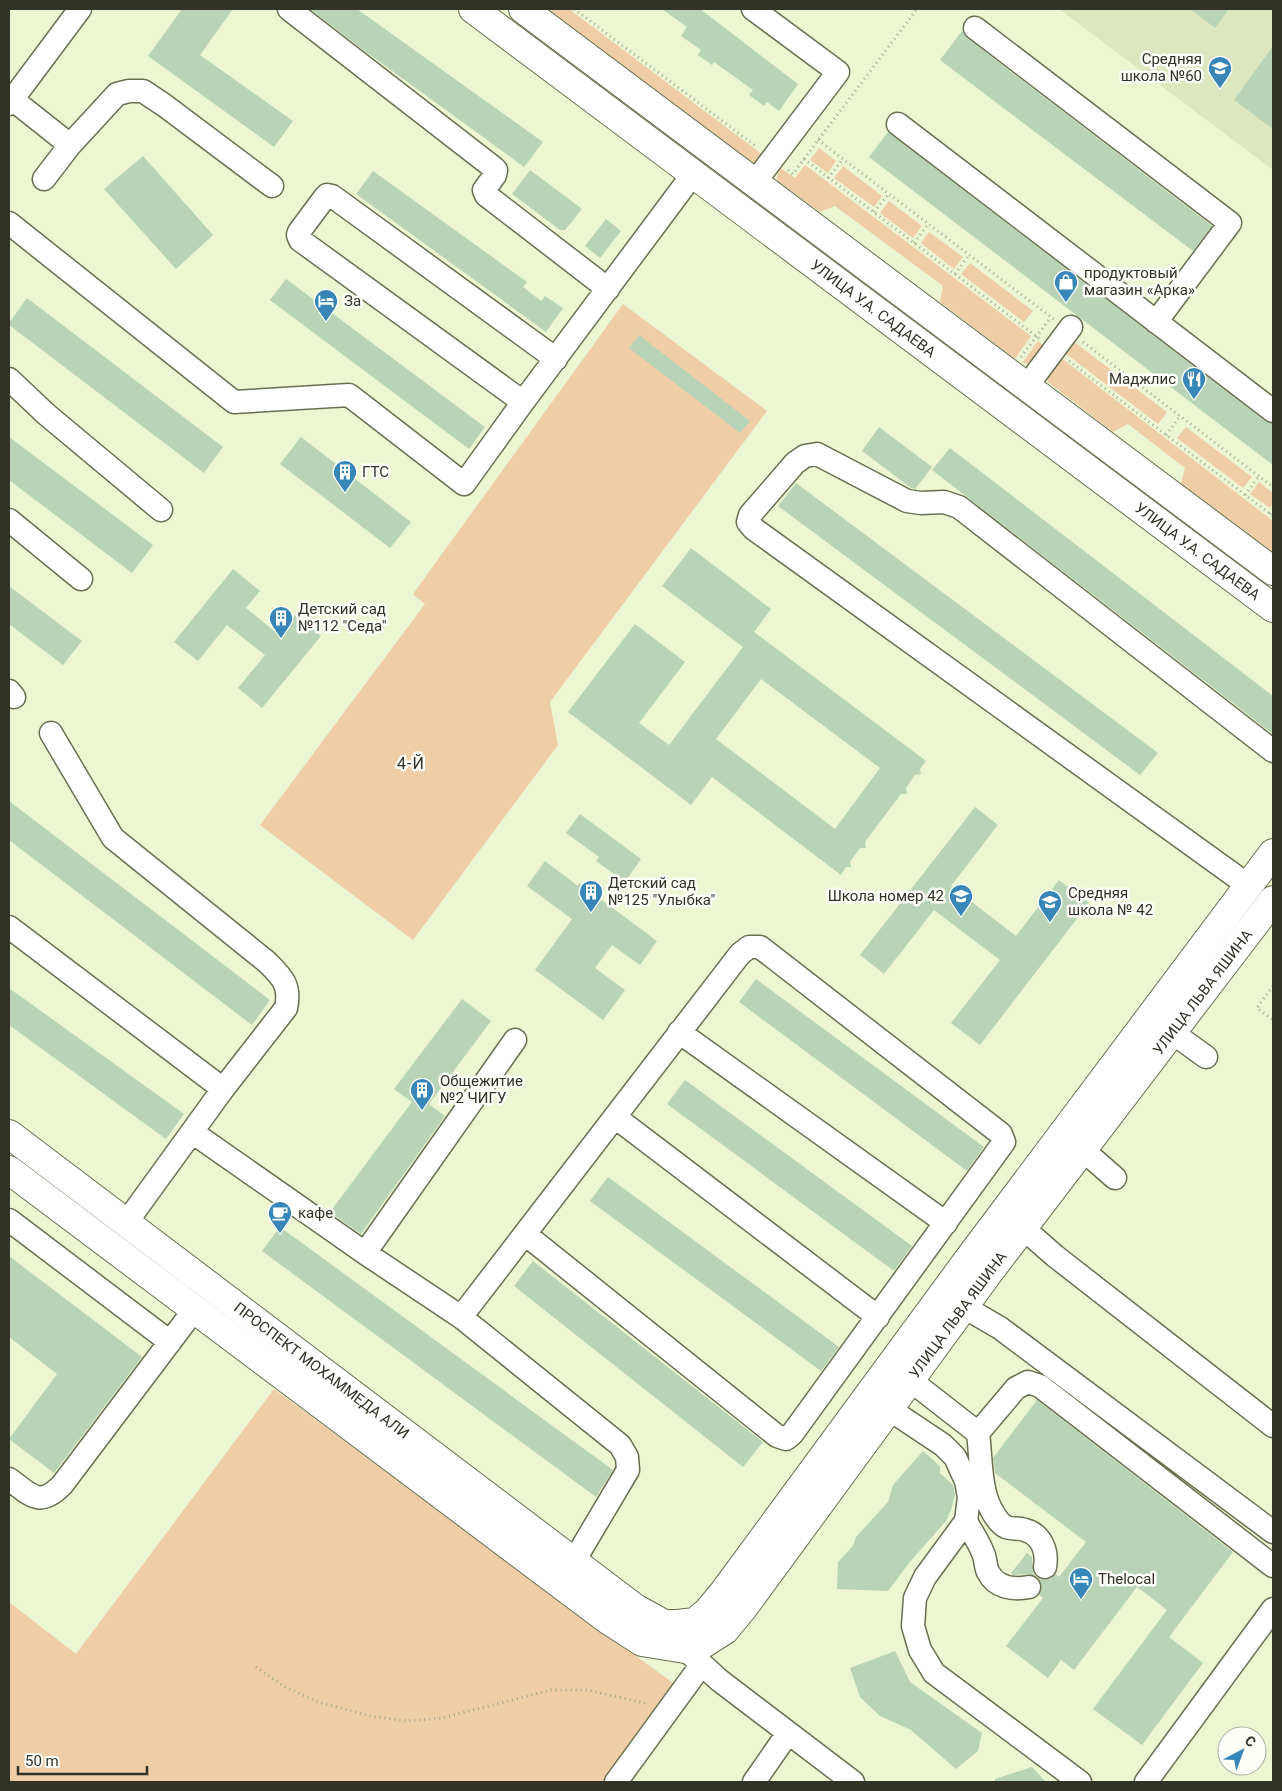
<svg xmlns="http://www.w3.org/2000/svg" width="1282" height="1791" viewBox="0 0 1282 1791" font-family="Roboto,sans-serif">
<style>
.built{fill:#dde7bf}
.green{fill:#eecda7}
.building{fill:#b9d3b7;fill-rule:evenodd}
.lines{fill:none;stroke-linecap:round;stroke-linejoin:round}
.minor-casing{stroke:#687051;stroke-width:25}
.major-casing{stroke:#687051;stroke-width:30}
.path{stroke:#a2a98e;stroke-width:3;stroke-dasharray:1 4;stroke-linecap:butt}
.minor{stroke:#fff;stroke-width:22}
.major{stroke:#fff;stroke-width:28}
.labels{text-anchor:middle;stroke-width:5;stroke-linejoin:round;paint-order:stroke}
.poi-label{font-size:15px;fill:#303326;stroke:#fdfff8;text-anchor:start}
.street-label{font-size:15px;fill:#303326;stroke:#fdfff8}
.neighbourhood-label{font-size:16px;letter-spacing:1px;fill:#303326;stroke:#fdfff8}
</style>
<rect width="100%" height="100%" fill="#ecf6d2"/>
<path class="built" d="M 1059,9 L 1273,9 L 1273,170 Z"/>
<path class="green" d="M 547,9 L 569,9 L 767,158 L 752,163 Z
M 819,148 L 836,161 L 828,173 L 810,160 Z
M 805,165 L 1031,336 L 1015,359 L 940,302 L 943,286 L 835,206 L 820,212 L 777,181 L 778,166 L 795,178 Z
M 843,166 L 882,196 L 874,207 L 834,178 Z
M 889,201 L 922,226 L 913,238 L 880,213 Z
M 929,232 L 963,257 L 954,269 L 921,243 Z
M 970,263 L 1033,311 L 1024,322 L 961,274 Z
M 623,304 L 767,411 L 550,702 L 558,745 L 413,940 L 260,825 L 425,604 L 413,594 Z
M 1069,338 L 1167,412 L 1158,424 L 1061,350 Z
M 1038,341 L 1048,349 L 1031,364 L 1022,363 Z
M 1056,354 L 1273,521 L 1273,554 L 1181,484 L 1185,468 L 1128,424 L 1113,432 L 1048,382 L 1046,367 Z
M 1186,427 L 1252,477 L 1243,488 L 1177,438 Z
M 1259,482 L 1273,493 L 1273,503 L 1270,508 L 1250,494 Z
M 274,1389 L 677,1686 L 607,1782 L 9,1782 L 9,1602 L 76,1654 Z"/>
<path class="building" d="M 182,9 L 233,9 L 200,55 L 293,121 L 274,147 L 148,56 Z
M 310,9 L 357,9 L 543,142 L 524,167 L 362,49 Z
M 662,9 L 700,9 L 798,84 L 779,111 L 767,102 L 764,106 L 749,95 L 753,90 L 714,62 L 712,65 L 698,55 L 701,50 L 681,36 L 687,27 Z
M 1190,9 L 1229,9 L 1215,28 Z
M 962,31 L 967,38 L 1212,226 L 1193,251 L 940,60 Z
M 1273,46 L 1273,129 L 1234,100 Z
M 888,132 L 1265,421 L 1273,424 L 1273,465 L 869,157 Z
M 143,156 L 213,235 L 176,269 L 104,189 Z
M 530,170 L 582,209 L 565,230 L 560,230 L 512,194 Z
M 373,171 L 527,282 L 523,287 L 541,301 L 545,296 L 563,308 L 546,332 L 356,194 Z
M 606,219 L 621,231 L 600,258 L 585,246 Z
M 286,279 L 485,427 L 469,449 L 270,300 Z
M 27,298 L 223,447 L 204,473 L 9,325 L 9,323 Z
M 639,335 L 750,421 L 740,433 L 629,348 Z
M 879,427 L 932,467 L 915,489 L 911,488 L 862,451 Z
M 9,437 L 153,545 L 132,573 L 9,480 Z
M 301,437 L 411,522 L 390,548 L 280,464 Z
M 950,448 L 1273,696 L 1273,734 L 932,470 Z
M 796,483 L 1158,753 L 1140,775 L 778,506 Z
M 691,548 L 771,609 L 754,632 L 926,761 L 920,769 L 921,774 L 915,775 L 906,788 L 907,794 L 901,794 L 865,842 L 866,848 L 860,848 L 850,862 L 851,867 L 846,867 L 841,875 L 712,777 L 691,805 L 568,712 L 635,624 L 685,662 L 639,723 L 669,745 L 743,647 L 662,586 ZM 761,679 L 880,768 L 835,829 L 716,739 Z
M 233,569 L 260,591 L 246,608 L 279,635 L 295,615 L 321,636 L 262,708 L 238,688 L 265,655 L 227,625 L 198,661 L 174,642 Z
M 9,586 L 82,641 L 63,665 L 9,624 Z
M 9,801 L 270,1000 L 252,1025 L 9,840 Z
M 975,807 L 998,825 L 951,886 L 1016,936 L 1059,880 L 1089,903 L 980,1045 L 951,1023 L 1000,960 L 934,910 L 884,974 L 860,955 Z
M 580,814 L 641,859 L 625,882 L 596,861 L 599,857 L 566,833 Z
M 545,861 L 578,886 L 579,883 L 657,941 L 640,965 L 612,945 L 595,968 L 625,990 L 603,1020 L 535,970 L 572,919 L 527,886 Z
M 756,979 L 984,1147 L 967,1171 L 739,1002 Z
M 9,988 L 184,1114 L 166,1139 L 9,1025 Z
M 462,999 L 491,1021 L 429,1104 L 445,1116 L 361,1234 L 330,1212 L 412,1102 L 394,1089 Z
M 685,1080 L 912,1246 L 894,1271 L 667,1104 Z
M 608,1177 L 839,1347 L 821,1371 L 590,1201 Z
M 280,1227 L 613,1470 L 596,1497 L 262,1251 Z
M 9,1256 L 142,1357 L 54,1473 L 9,1439 L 57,1374 L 9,1337 Z
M 533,1261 L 763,1442 L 743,1467 L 514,1286 Z
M 1037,1400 L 1233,1552 L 1169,1637 L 1203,1663 L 1142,1745 L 1093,1709 L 1167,1610 L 1137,1587 L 1074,1670 L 1061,1660 L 1048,1678 L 1006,1646 L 1043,1598 L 1039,1595 L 1042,1586 L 1038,1578 L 1044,1580 L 1050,1579 L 1056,1574 L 1059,1577 L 1086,1542 L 995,1473 L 993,1458 Z
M 923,1451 L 940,1466 L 940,1473 L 953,1485 L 955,1495 L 951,1510 L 946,1521 L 909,1563 L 888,1591 L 837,1589 L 838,1562 L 853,1546 L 856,1537 L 888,1502 L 893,1485 Z
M 1027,1553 L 1032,1557 L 1033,1572 L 1036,1577 L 1028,1574 L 1013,1575 L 1011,1573 Z
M 895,1651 L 910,1682 L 982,1733 L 978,1751 L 956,1769 L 911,1730 L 880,1716 L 860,1697 L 850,1668 Z
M 1032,1767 L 1046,1782 L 995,1782 L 995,1779 Z"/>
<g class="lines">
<g class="minor-casing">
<path id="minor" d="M 289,9 L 494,168 L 496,170 L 495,175 L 484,190 L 486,195 L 608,289
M 753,9 L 838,72 L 755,182
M 975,28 L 1230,223 L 1156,322
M 12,99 L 70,145
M 9,104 L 80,9
M 898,124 L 1273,411
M 44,179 L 70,145 L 117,94 L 129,91 L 143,91 L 164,105 L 272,186
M 9,223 L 234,402 L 349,395 L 464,484 L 523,402 L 693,174
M 9,379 L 46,414 L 161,510
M 1027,386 L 1071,327
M 523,402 L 300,240 L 298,235 L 299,232 L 325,197 L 327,195 L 332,196 L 556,359
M 9,520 L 81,579
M 9,691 L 14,697
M 51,733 L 113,838 L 267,962 C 282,977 291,985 286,1008 L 223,1089 L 126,1223
M 1249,886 L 754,529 L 748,522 L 750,515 L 795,463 L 805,456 L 817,454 L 907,501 L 921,503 L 944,502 L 959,507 L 1273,751
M 9,927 L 223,1089
M 679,1032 L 946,1223
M 1173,1033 L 1206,1057
M 615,1117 L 878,1317
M 192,1132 L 365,1253
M 1083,1150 L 1115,1178
M 9,1220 L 170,1342
M 1023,1228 L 1055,1256 L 1273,1426
M 525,1234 L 777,1436 L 786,1439 L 792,1434 L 1004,1142 L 1001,1134 L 760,947 L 749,947 L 740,954 L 461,1317 L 620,1445 L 627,1457 L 628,1470 L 574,1561
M 964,1307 L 1000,1328 L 1273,1532
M 461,1317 L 365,1253 L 515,1040
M 910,1380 L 978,1433 L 1016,1388 L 1028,1382 L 1040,1386 L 1273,1566
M 889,1409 L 943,1445 L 955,1457 L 966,1481 L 969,1497 L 966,1521 L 925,1577 L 915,1598 L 913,1626 L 920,1650 L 934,1673 L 1080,1782
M 978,1433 C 981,1456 980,1489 991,1509 C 994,1515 1000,1524 1006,1527 C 1011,1529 1019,1528 1025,1530 C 1041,1534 1048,1551 1045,1567
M 9,1479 C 31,1495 39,1508 62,1485 L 194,1310
M 966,1521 C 971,1531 979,1542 983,1553 C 986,1559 985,1566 988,1572 C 996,1588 1013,1590 1029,1587
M 675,1638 L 685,1649 L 719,1680 L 853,1782
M 616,1782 L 702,1664
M 754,1782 L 788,1733
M 1146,1782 L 1273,1609"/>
</g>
<g class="major-casing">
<g id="major">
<path id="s1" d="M 473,9 L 1273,608"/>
<path d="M 523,9 L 1273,571"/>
<path id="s2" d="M 9,1134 L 635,1608 L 664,1624 L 678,1624 L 695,1622 L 707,1612 L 723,1593 L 970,1257 L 1273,853"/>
<path id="s3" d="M 9,1170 L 608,1620 L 642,1642 L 685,1649 L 703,1644 L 725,1630 L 744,1607 L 990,1271 L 1273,900"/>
</g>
</g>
<path class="path" d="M 574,9 L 757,147
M 818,140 L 1055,320
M 804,159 L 917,9
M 788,170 L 793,174 L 804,159 L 1040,339
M 828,178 L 843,159
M 874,212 L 889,194
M 914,243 L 928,224
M 955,274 L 969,255
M 1083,342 L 1273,487
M 1021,357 L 1051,317
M 1069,361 L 1273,516
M 1166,435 L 1180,416
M 1245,495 L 1259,476
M 1270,514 L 1273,510
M 1273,986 L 1257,1008 L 1273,1020
M 256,1667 L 285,1687 L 318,1702 L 370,1716 L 407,1721 L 442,1718 L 551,1690 L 587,1690 L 649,1704"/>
<use href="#minor" class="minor"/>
<use href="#major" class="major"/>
</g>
<defs>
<g id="school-pin" transform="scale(1.25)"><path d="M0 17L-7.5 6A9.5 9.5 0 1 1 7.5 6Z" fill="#3886b8" stroke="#fdfff8"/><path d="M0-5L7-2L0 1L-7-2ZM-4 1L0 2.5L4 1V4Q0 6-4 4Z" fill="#fff"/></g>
<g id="shop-pin" transform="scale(1.25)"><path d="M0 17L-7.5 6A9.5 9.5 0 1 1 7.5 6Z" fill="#3886b8" stroke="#fdfff8"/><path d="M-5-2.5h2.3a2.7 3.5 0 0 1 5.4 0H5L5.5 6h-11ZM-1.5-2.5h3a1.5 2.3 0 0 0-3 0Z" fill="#fff"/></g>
<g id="hotel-pin" transform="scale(1.25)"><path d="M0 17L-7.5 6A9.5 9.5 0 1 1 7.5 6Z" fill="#3886b8" stroke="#fdfff8"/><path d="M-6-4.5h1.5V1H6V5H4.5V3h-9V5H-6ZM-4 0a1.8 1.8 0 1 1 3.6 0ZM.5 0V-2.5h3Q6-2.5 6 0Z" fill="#fff"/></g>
<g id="restaurant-pin" transform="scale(1.25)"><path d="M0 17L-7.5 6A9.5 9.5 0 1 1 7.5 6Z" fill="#3886b8" stroke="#fdfff8"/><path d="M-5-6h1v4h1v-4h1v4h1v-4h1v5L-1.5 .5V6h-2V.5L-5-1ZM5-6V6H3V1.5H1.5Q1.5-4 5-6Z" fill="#fff"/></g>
<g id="building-pin" transform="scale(1.25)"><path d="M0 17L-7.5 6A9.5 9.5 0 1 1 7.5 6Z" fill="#3886b8" stroke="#fdfff8"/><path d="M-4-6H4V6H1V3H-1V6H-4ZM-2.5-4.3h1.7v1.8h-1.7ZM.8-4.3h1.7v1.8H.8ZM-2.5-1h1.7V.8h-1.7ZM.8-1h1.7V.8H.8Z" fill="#fff"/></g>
<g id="cafe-pin" transform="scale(1.25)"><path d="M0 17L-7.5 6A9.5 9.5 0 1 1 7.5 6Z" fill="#3886b8" stroke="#fdfff8"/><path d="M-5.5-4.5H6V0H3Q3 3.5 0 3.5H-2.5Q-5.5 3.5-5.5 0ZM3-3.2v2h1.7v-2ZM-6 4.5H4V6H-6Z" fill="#fff"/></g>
</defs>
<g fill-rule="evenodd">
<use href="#school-pin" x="1220" y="68"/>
<use href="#shop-pin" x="1066" y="282"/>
<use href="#hotel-pin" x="326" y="301"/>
<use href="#restaurant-pin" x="1194" y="379"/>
<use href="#building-pin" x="345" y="472"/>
<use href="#building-pin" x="281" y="618"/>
<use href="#building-pin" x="591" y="892"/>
<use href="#school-pin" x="961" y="896"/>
<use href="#school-pin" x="1050" y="902"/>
<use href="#building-pin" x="422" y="1090"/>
<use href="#cafe-pin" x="280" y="1213"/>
<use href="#hotel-pin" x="1081" y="1579"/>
</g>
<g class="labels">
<g class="poi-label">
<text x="1202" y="64" text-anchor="end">Средняя<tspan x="1202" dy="17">школа №60</tspan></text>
<text x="1084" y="278">продуктовый<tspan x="1084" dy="17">магазин «Арка»</tspan></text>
<text x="344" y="306">За</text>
<text x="1176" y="384" text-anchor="end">Маджлис</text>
<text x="362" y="477">ГТС</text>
<text x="298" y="614">Детский сад<tspan x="298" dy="17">№112 "Седа"</tspan></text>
<text x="608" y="888">Детский сад<tspan x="608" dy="17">№125 "Улыбка"</tspan></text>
<text x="1068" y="898">Средняя<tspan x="1068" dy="17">школа № 42</tspan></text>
<text x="944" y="901" text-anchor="end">Школа номер 42</text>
<text x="440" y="1086">Общежитие<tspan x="440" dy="17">№2 ЧИГУ</tspan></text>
<text x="298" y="1218">кафе</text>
<text x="1098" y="1584">Thelocal</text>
</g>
<g class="street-label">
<text dy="5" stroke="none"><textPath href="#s1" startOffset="500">УЛИЦА У.А. САДАЕВА</textPath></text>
<text dy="5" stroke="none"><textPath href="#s1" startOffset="905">УЛИЦА У.А. САДАЕВА</textPath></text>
<text dy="5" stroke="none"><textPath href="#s3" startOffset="1675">УЛИЦА ЛЬВА ЯШИНА</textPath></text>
<text dy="5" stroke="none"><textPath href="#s3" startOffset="1270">УЛИЦА ЛЬВА ЯШИНА</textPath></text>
<text dy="5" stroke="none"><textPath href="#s2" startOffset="392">ПРОСПЕКТ МОХАММЕДА АЛИ</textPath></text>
</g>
<g class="neighbourhood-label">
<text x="411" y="769">4-Й</text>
</g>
</g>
<rect width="1282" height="1791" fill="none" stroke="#303326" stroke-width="20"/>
<g transform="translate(1242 1751) rotate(41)"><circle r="24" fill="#fdfff8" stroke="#abada4"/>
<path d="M0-4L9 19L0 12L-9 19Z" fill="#3886b8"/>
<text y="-8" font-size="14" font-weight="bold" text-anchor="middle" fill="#303326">С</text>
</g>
<path d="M18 1766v8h129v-8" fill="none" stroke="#303326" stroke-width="2.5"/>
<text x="25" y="1766" font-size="15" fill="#303326" stroke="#fdfff8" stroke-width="4" paint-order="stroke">50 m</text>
</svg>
